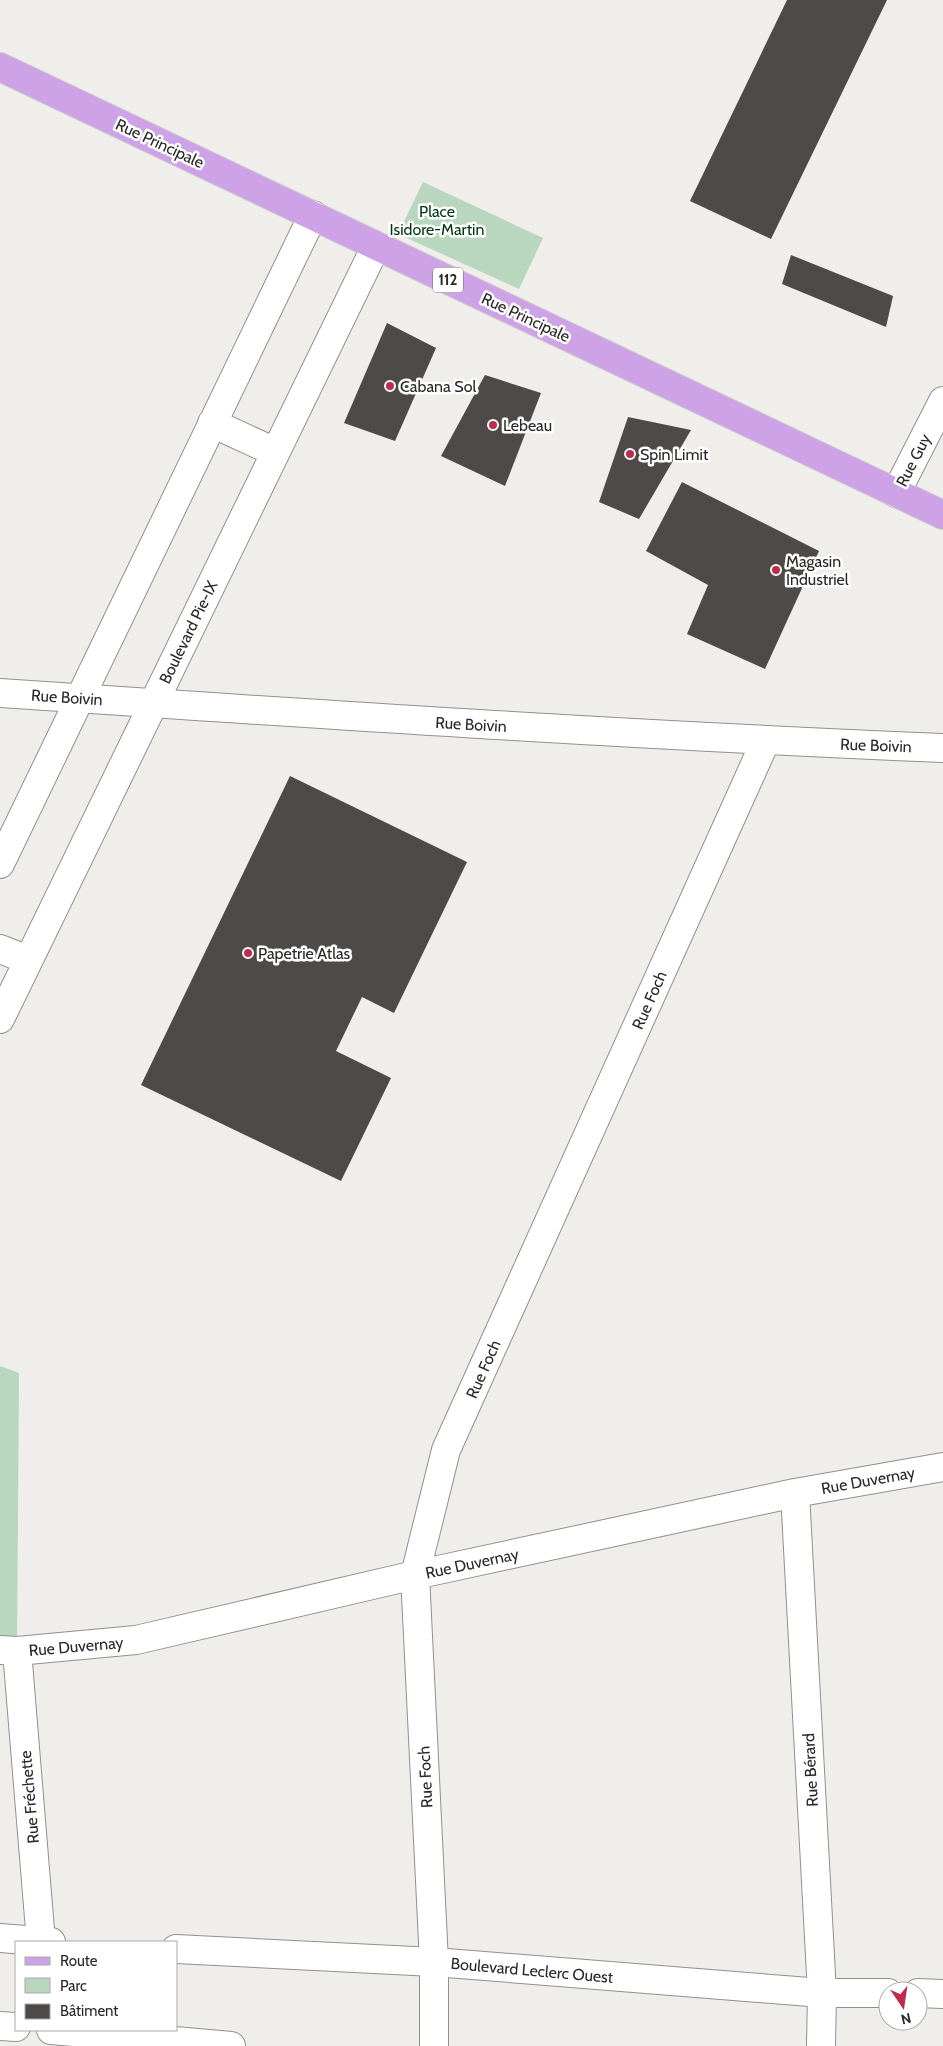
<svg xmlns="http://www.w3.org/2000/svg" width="943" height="2046" viewBox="0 0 943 2046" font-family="Cabin,sans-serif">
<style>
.green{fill:#b8d7be}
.building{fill:#4d4a48}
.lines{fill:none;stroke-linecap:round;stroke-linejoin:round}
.minor-casing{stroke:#91908c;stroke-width:30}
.tertiary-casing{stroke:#91908c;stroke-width:30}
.primary-casing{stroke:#cccbcb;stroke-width:30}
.minor{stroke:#fff;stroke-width:28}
.tertiary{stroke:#fff;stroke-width:28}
.primary{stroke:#cea2e7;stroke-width:28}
.poi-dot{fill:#bd2c48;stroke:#fff;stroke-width:2}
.labels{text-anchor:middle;stroke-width:5;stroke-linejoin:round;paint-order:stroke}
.shield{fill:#fff;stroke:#696868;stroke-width:1}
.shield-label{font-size:15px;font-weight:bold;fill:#292827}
.street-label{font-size:16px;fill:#292827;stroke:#fff}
.park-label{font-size:16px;fill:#003615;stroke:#fff}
.poi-label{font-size:16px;fill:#292827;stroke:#fff;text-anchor:start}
</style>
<rect width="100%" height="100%" fill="#efeeeb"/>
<path class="green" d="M 423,182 L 543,238 L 519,289 L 398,234 Z
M 0,1366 L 19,1373 L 17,1651 L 0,1650 Z"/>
<path class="building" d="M 787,0 L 887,0 L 771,239 L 690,201 Z
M 791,255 L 893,296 L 886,327 L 782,284 Z
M 387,323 L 436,348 L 395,441 L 344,423 Z
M 485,375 L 541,393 L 505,486 L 441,456 Z
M 628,417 L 691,430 L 639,519 L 599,502 Z
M 682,482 L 819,551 L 765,669 L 687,634 L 708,585 L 646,551 Z
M 290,776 L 467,862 L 394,1013 L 362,997 L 336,1051 L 391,1078 L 341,1181 L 141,1085 Z"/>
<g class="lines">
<g class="minor-casing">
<path id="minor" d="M 212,423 L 275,452
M 896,493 L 943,401
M 0,864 L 313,215
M 0,949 L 28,960
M 0,1019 L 376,246
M 795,1493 L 822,1993 L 821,2046
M 0,1650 L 17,1651 L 136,1640 L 415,1575 L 795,1493 L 943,1467
M 17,1651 L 41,1942
M 434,2046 L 434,1962 L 415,1575 L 446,1450 L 766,740"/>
</g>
<g class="tertiary-casing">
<path id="tertiary" d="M 0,693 C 314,714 628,735 943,748
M 0,1938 L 51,1942
M 176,1949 L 434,1962 L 822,1993 L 888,1993
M 918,1993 L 943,1994
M 0,2026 L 16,2027
M 51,2030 L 231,2046"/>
</g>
<g class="primary-casing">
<path id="primary" d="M 0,67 L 943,515"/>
</g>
<use href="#minor" class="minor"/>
<use href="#tertiary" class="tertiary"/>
<use href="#primary" class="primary"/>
</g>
<g class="poi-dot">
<circle cx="390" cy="386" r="5"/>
<circle cx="493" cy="425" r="5"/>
<circle cx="630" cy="454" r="5"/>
<circle cx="776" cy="570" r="5"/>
<circle cx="248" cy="953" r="5"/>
</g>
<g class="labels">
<rect class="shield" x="433" y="267.5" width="30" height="25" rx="4"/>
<g class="shield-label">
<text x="448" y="285">112</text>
</g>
<g class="street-label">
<text transform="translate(160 143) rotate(25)" y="6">Rue Principale</text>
<text transform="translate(526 317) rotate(25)" y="6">Rue Principale</text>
<text transform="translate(913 460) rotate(-63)" y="6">Rue Guy</text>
<text transform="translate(188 632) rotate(-64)" y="6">Boulevard Pie-IX</text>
<text transform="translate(67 697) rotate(4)" y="6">Rue Boivin</text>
<text transform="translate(471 724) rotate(3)" y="6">Rue Boivin</text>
<text transform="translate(876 745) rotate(2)" y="6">Rue Boivin</text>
<text transform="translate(649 1000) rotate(-66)" y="6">Rue Foch</text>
<text transform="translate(483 1369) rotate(-66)" y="6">Rue Foch</text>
<text transform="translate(868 1480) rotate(-10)" y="6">Rue Duvernay</text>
<text transform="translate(472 1563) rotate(-12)" y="6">Rue Duvernay</text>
<text transform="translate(76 1646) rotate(-5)" y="6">Rue Duvernay</text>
<text transform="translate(810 1770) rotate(-93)" y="6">Rue Bérard</text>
<text transform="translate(425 1777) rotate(-93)" y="6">Rue Foch</text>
<text transform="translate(29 1797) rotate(-95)" y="6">Rue Fréchette</text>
<text transform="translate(532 1970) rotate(5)" y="6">Boulevard Leclerc Ouest</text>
</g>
<g class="park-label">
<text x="437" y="217">Place<tspan x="437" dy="18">Isidore-Martin</tspan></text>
</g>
<g class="poi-label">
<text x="400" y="392">Cabana Sol</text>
<text x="503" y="431">Lebeau</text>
<text x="640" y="460">Spin Limit</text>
<text x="786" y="567">Magasin<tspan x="786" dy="18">Industriel</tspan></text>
<text x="258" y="959">Papetrie Atlas</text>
</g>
</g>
<rect x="15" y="1941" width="162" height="90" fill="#ffffff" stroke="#a9a9a9"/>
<rect x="25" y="1957" width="25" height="8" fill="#cea2e7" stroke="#a9a9a9"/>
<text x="60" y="1966" font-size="15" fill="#292827">Route</text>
<rect x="25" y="1978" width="25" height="15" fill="#b8d7be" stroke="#a9a9a9"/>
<text x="60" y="1991" font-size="15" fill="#292827">Parc</text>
<rect x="25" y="2004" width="25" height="15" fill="#4d4a48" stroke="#a9a9a9"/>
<text x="60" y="2016" font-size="15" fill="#292827">Bâtiment</text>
<g transform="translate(903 2006) rotate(167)"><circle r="24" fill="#ffffff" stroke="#a9a9a9"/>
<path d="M0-4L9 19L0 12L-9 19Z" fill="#bd2c48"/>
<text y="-8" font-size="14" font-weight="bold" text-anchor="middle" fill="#292827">N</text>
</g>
</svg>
